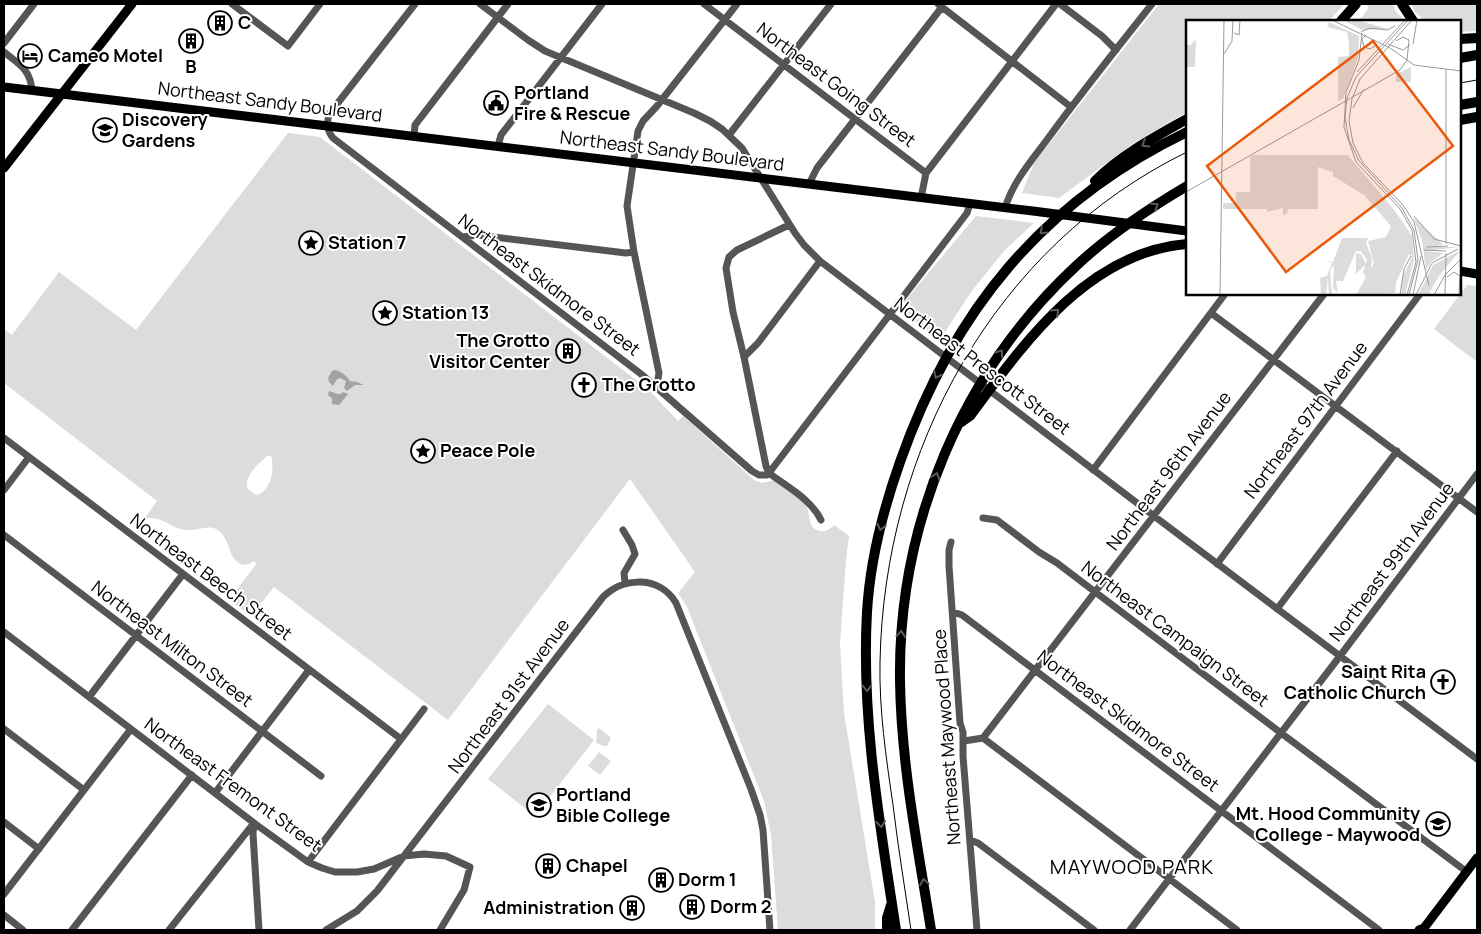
<svg xmlns="http://www.w3.org/2000/svg" width="1481" height="934" viewBox="0 0 1481 934" font-family="Manrope,sans-serif">
<style>
.green{fill:#dcdcdc;fill-rule:evenodd}
.water{fill:#a3a3a3}
.lines{fill:none;stroke-linecap:round;stroke-linejoin:round}
.minor{stroke:#555;stroke-width:7}
.major{stroke:#000;stroke-width:9}
.highway{stroke:#000;stroke-width:10}
.tram{stroke:#000;stroke-width:1}
.oneway{stroke:#595959}
.labels{text-anchor:middle;stroke-width:4;stroke-linejoin:round;paint-order:stroke}
.poi-label{font-size:18px;font-weight:bold;fill:#000;stroke:#fff;text-anchor:start}
.street-label{font-size:18px;fill:#000;stroke:#fff}
.quarter-label{font-size:20px;letter-spacing:1px;fill:#000;stroke:#fff}
.inset-road{fill:none;stroke:#999;stroke-width:1}
.view{fill:#e8590c;fill-opacity:0.15;stroke:#e8590c;stroke-width:2.5}
.inset-edge{fill:none;stroke:#000;stroke-width:2.5}
</style>
<rect width="100%" height="100%" fill="#fff"/>
<path class="green" d="M 1159,4 L 1344,4 L 1329,21 L 1187,21 L 1187,112 L 1131,145 L 1059,198 L 1022,193 L 1034,163 Z
M 1368,4 L 1393,4 L 1395,10 L 1405,21 L 1354,21 L 1356,20 L 1359,21 L 1368,9 Z
M 1412,4 L 1477,4 L 1477,31 L 1460,32 L 1460,21 L 1425,21 L 1415,12 Z
M 288,133 L 320,137 L 649,390 L 678,421 L 683,416 L 754,480 L 762,483 L 775,480 C 785,487 795,494 804,502 C 812,510 805,528 820,531 C 826,532 830,529 834,525 L 849,536 L 846,560 L 840,643 L 844,713 L 875,902 L 875,930 L 778,930 L 771,835 L 764,801 L 687,607 L 678,593 L 695,572 L 630,479 L 448,720 L 274,587 L 251,616 L 229,600 L 257,563 L 253,561 L 249,564 L 242,565 C 228,558 231,545 222,534 C 213,522 201,530 189,530 C 176,530 172,524 160,520 C 156,518 150,518 145,518 L 157,501 L 4,383 L 4,329 L 12,335 L 59,272 L 136,330 ZM 267,456 L 271,456 C 275,468 271,493 256,495 L 247,488 C 245,475 258,464 267,456 Z
M 976,216 L 1034,223 L 1004,251 L 971,292 L 940,340 L 903,312 L 902,308 L 900,307 Z
M 1467,285 L 1477,286 L 1477,362 L 1434,329 Z
M 548,704 L 594,740 L 535,816 L 488,779 Z
M 599,728 L 611,738 L 607,746 L 604,746 L 596,743 L 597,730 Z
M 599,752 L 611,761 L 600,775 L 588,766 Z"/>
<path class="water" d="M 335,370 C 341,371 347,376 350,381 L 357,382 L 364,385 L 355,385 L 347,391 L 344,388 L 346,381 L 340,378 L 337,379 L 333,386 L 329,382 L 328,378 L 332,371 Z
M 329,391 C 335,392 338,397 343,392 L 348,394 L 339,405 L 332,404 L 332,398 L 328,395 Z"/>
<g class="lines">
<path class="minor" d="M 232,4 L 288,46 L 320,4
M 415,4 L 330,113 C 326,121 327,131 333,138 L 641,374 L 752,471 L 759,475 L 767,475 L 769,473 L 967,213 L 970,204
M 480,4 L 528,40 L 545,51 L 694,113 L 710,121 L 722,129 L 742,148 L 795,233 L 804,245 L 820,261 L 1154,516 L 1477,759
M 704,4 L 926,173
M 938,4 L 1071,107
M 1060,4 L 1102,36 L 1116,50
M 4,43 L 34,4
M 4,52 C 19,64 30,69 32,90
M 729,135 L 831,4
M 414,136 L 415,125 L 508,4
M 498,146 L 501,135 L 602,4
M 809,184 L 817,168 L 942,7
M 921,198 L 926,173 L 1056,4
M 1005,208 C 1013,181 1033,159 1049,137 C 1082,92 1117,48 1152,4
M 789,225 L 737,250 L 729,257 L 726,268 L 733,312 L 744,357 L 766,466 L 769,473 C 787,487 811,499 821,520
M 463,237 L 477,235 L 626,253 L 634,252
M 1211,313 L 1477,512
M 744,357 L 758,343 L 820,261
M 655,385 L 658,379 L 659,373 L 634,252 L 627,206 L 638,131 L 643,121 L 657,106 L 737,4
M 4,438 L 401,739
M 1093,470 L 1225,294
M 4,490 L 29,457
M 983,518 L 997,520 L 1039,552 L 1057,563 L 1281,733 L 1467,872
M 623,530 L 632,545 L 635,554 L 624,573 L 625,583
M 4,535 L 321,776
M 951,542 L 949,550 L 949,566 L 960,723 L 963,732 L 963,756 L 977,930
M 1217,564 L 1420,294
M 1277,609 L 1397,451
M 953,612 L 962,615 L 1379,930
M 4,632 L 254,823 L 308,862 L 322,868 L 335,872 L 357,872 L 374,869 L 404,856 L 424,854 L 446,856 L 470,867 L 464,890 L 440,930
M 89,697 L 183,574
M 4,729 L 84,790
M 983,738 L 1324,294
M 964,741 L 983,738 L 1237,930
M 215,793 L 309,670
M 4,822 L 39,849
M 254,823 L 253,834 L 259,930
M 970,840 L 978,843 L 1094,930
M 308,862 L 424,709
M 4,894 L 131,729
M 4,915 L 23,930
M 72,930 L 192,775
M 169,930 L 254,823
M 326,930 L 357,911 L 377,891 L 603,597 C 624,576 660,576 676,603 L 751,789 L 760,815 L 763,830 L 770,930
M 1130,930 L 1340,656 L 1477,474"/>
<path class="major" d="M 4,87 L 1033,211 L 1187,231
M 4,168 L 132,4
M 1460,271 L 1477,274
M 1419,930 L 1424,928 L 1477,858"/>
<path class="highway" d="M 1402,4 L 1413,21
M 1341,21 L 1356,4
M 1460,39 L 1477,38
M 1460,58 L 1477,55
M 1460,105 L 1477,102
M 1460,120 L 1477,117
M 1095,181 C 1121,155 1155,137 1187,119
M 960,423 L 970,416 C 1024,343 1088,252 1187,244
M 887,930 L 887,918 L 891,905
M 896,930 C 880,825 861,718 867,612 C 870,561 883,510 900,462 C 953,311 1042,202 1187,132
M 931,930 C 918,848 901,764 900,680 C 898,524 962,372 1076,266 C 1109,235 1148,209 1187,186"/>
<path class="tram" d="M 1460,83 L 1477,80
M 911,930 C 905,889 898,847 893,805 C 886,757 879,710 880,662 C 884,450 994,246 1187,152"/>
</g>
<defs><path id="oneway-chevron" d="M-2-3.5L2.5 0L-2 3.5" fill="none" stroke-width="1.6" stroke-linecap="round" stroke-linejoin="round" transform="scale(1.25)"/></defs>
<g class="oneway">
<use href="#oneway-chevron" transform="translate(1145 144) rotate(148)"/>
<use href="#oneway-chevron" transform="translate(1155 206) rotate(-32)"/>
<use href="#oneway-chevron" transform="translate(1043 231) rotate(137)"/>
<use href="#oneway-chevron" transform="translate(1056 312) rotate(-43)"/>
<use href="#oneway-chevron" transform="translate(1000 353) rotate(-55)"/>
<use href="#oneway-chevron" transform="translate(937 375) rotate(117)"/>
<use href="#oneway-chevron" transform="translate(936 476) rotate(-70)"/>
<use href="#oneway-chevron" transform="translate(881 527) rotate(103)"/>
<use href="#oneway-chevron" transform="translate(901 634) rotate(-85)"/>
<use href="#oneway-chevron" transform="translate(867 688) rotate(88)"/>
<use href="#oneway-chevron" transform="translate(881 824) rotate(83)"/>
<use href="#oneway-chevron" transform="translate(924 882) rotate(-99)"/>
</g>
<defs>
<g id="building-ring" transform="scale(1.25)"><circle r="9.5" fill="#fff" stroke="#000" stroke-width="1.5"/><path d="M-4-6H4V6H1V3H-1V6H-4ZM-2.5-4.3h1.7v1.8h-1.7ZM.8-4.3h1.7v1.8H.8ZM-2.5-1h1.7V.8h-1.7ZM.8-1h1.7V.8H.8Z" fill="#000"/></g>
<g id="hotel-ring" transform="scale(1.25)"><circle r="9.5" fill="#fff" stroke="#000" stroke-width="1.5"/><path d="M-6-4.5h1.5V1H6V5H4.5V3h-9V5H-6ZM-4 0a1.8 1.8 0 1 1 3.6 0ZM.5 0V-2.5h3Q6-2.5 6 0Z" fill="#000"/></g>
<g id="civic-ring" transform="scale(1.25)"><circle r="9.5" fill="#fff" stroke="#000" stroke-width="1.5"/><path d="M-.6-6.5H3V-4.5H.6V-3L4-1V1h2V6H-6V1h2V-1L-.6-3ZM-1.2 2.5V6h2.4V2.5Z" fill="#000"/></g>
<g id="school-ring" transform="scale(1.25)"><circle r="9.5" fill="#fff" stroke="#000" stroke-width="1.5"/><path d="M0-5L7-2L0 1L-7-2ZM-4 1L0 2.5L4 1V4Q0 6-4 4Z" fill="#000"/></g>
<g id="sight-ring" transform="scale(1.25)"><circle r="9.5" fill="#fff" stroke="#000" stroke-width="1.5"/><path d="M0-6L1.8-2.2L6-1.7L2.9 1.2L3.7 5.4L0 3.3L-3.7 5.4L-2.9 1.2L-6-1.7L-1.8-2.2Z" fill="#000"/></g>
<g id="church-ring" transform="scale(1.25)"><circle r="9.5" fill="#fff" stroke="#000" stroke-width="1.5"/><path d="M-1.2-6h2.4v3.5h3.3v2.4h-3.3V6h-2.4V-.1h-3.3v-2.4h3.3Z" fill="#000"/></g>
<g id="university-ring" transform="scale(1.25)"><circle r="9.5" fill="#fff" stroke="#000" stroke-width="1.5"/><path d="M0-5L7-2L0 1L-7-2ZM-4 1L0 2.5L4 1V4Q0 6-4 4Z" fill="#000"/></g>
</defs>
<g fill-rule="evenodd">
<use href="#building-ring" x="220" y="23"/>
<use href="#building-ring" x="191" y="41"/>
<use href="#hotel-ring" x="30" y="56"/>
<use href="#civic-ring" x="496" y="103"/>
<use href="#school-ring" x="105" y="130"/>
<use href="#sight-ring" x="311" y="243"/>
<use href="#sight-ring" x="385" y="313"/>
<use href="#building-ring" x="568" y="351"/>
<use href="#church-ring" x="584" y="385"/>
<use href="#sight-ring" x="423" y="451"/>
<use href="#church-ring" x="1443" y="682"/>
<use href="#university-ring" x="539" y="805"/>
<use href="#university-ring" x="1438" y="824"/>
<use href="#building-ring" x="548" y="866"/>
<use href="#building-ring" x="661" y="880"/>
<use href="#building-ring" x="692" y="907"/>
<use href="#building-ring" x="632" y="908"/>
</g>
<g class="labels">
<g class="poi-label">
<text x="238" y="29">C</text>
<text x="48" y="62">Cameo Motel</text>
<text x="191" y="73" text-anchor="middle">B</text>
<text x="514" y="99">Portland<tspan x="514" dy="21">Fire &amp; Rescue</tspan></text>
<text x="122" y="126">Discovery<tspan x="122" dy="21">Gardens</tspan></text>
<text x="328" y="249">Station 7</text>
<text x="402" y="319">Station 13</text>
<text x="550" y="347" text-anchor="end">The Grotto<tspan x="550" dy="21">Visitor Center</tspan></text>
<text x="602" y="391">The Grotto</text>
<text x="440" y="457">Peace Pole</text>
<text x="1426" y="678" text-anchor="end">Saint Rita<tspan x="1426" dy="21">Catholic Church</tspan></text>
<text x="556" y="801">Portland<tspan x="556" dy="21">Bible College</tspan></text>
<text x="1420" y="820" text-anchor="end">Mt. Hood Community<tspan x="1420" dy="21">College - Maywood</tspan></text>
<text x="566" y="872">Chapel</text>
<text x="678" y="886">Dorm 1</text>
<text x="710" y="913">Dorm 2</text>
<text x="614" y="914" text-anchor="end">Administration</text>
</g>
<g class="street-label">
<text transform="translate(836 85) rotate(37)" y="6">Northeast Going Street</text>
<text transform="translate(270 102) rotate(7)" y="6">Northeast Sandy Boulevard</text>
<text transform="translate(672 151) rotate(7)" y="6">Northeast Sandy Boulevard</text>
<text transform="translate(549 285) rotate(37)" y="6">Northeast Skidmore Street</text>
<text transform="translate(982 366) rotate(37)" y="6">Northeast Prescott Street</text>
<text transform="translate(1306 420) rotate(-53)" y="6">Northeast 97th Avenue</text>
<text transform="translate(1169 471) rotate(-53)" y="6">Northeast 96th Avenue</text>
<text transform="translate(1392 562) rotate(-53)" y="6">Northeast 99th Avenue</text>
<text transform="translate(211 577) rotate(37)" y="6">Northeast Beech Street</text>
<text transform="translate(1175 634) rotate(37)" y="6">Northeast Campaign Street</text>
<text transform="translate(172 644) rotate(37)" y="6">Northeast Milton Street</text>
<text transform="translate(509 696) rotate(-53)" y="6">Northeast 91st Avenue</text>
<text transform="translate(1128 721) rotate(37)" y="6">Northeast Skidmore Street</text>
<text transform="translate(947 737) rotate(-94)" y="6">Northeast Maywood Place</text>
<text transform="translate(233 785) rotate(36)" y="6">Northeast Fremont Street</text>
</g>
<g class="quarter-label">
<text x="1132" y="874">MAYWOOD PARK</text>
</g>
</g>
<g transform="translate(1186 20)">
<rect width="275" height="275" fill="#fff"/>
<path d="M 157,0 L 170,0 L 203,9 L 176,10 ZM 143,2 L 173,16 L 172,38 L 157,79 L 152,81 L 152,37 L 163,36 L 163,24 L 161,12 L 141,7 ZM 10,19 L 9,47 L 0,47 L 0,25 L 5,25 ZM 225,47 L 225,62 L 210,62 L 210,54 ZM 68,135 L 162,135 L 209,191 L 226,216 L 228,240 L 219,275 L 215,275 L 217,256 L 226,237 L 223,234 L 210,263 L 209,273 L 170,275 L 188,243 L 182,221 L 200,217 L 205,206 L 178,175 L 147,156 L 147,152 L 132,147 L 132,189 L 102,189 L 101,194 L 97,195 L 97,188 L 81,192 L 81,189 L 37,189 L 37,183 L 50,183 L 50,172 L 64,172 L 64,137 ZM 227,197 L 257,224 L 249,227 L 274,227 L 238,231 L 258,233 L 245,242 L 240,250 L 236,220 ZM 156,218 L 182,218 L 180,223 L 186,238 L 185,248 L 180,258 L 177,252 L 181,240 L 175,231 L 170,231 L 157,261 L 150,261 L 152,273 L 147,268 L 148,245 L 144,250 L 146,275 L 143,275 L 142,258 L 140,275 L 135,275 L 134,258 L 141,256 L 146,243 L 141,241 L 147,242 ZM 275,230 L 255,253 L 242,275 L 232,275 L 247,245 ZM 170,233 L 175,234 L 180,244 L 170,254 Z" fill="#dcdcdc"/>
<path class="inset-road" d="M 146,0 L 204,28 L 228,45 L 275,51M 222,0 L 170,57 L 161,78 L 159,97 L 163,120 L 173,141 L 216,188 L 228,210 L 232,240 L 223,275M 226,0 L 174,59 L 166,79 L 163,101 L 167,123 L 177,143 L 217,185 L 228,202 L 243,266M 175,12 L 184,8 L 201,10 L 209,6M 48,13 L 53,15 L 54,0M 176,13 L 173,40 L 160,72 L 158,107 L 170,142 L 214,189 L 226,210 L 230,242 L 221,275M 180,15 L 176,19 L 178,27 L 184,29 L 191,25M 210,21 L 217,17 L 223,20 L 221,40M 202,24 L 217,30 L 224,25M 227,24 L 231,0M 38,34 L 46,21 L 47,0M 260,49 L 260,224M 171,52 L 219,0M 167,88 L 178,69M 0,172 L 214,50 L 221,40M 228,196 L 248,219 L 275,226M 241,227 L 262,226M 238,230 L 260,231M 261,257 L 268,252 L 274,256M 34,275 L 38,0M 214,275 L 218,249 L 225,236M 227,275 L 235,236M 230,275 L 246,243 L 272,229M 248,275 L 259,255 L 275,239M 259,275 L 260,233M 273,275 L 274,256"/>
<path class="view" d="M 187,21 L 267,126 L 100,252 L 21,146 Z"/>
<rect width="275" height="275" class="inset-edge"/>
</g>
<rect width="1481" height="934" fill="none" stroke="#000000" stroke-width="10"/>
</svg>
